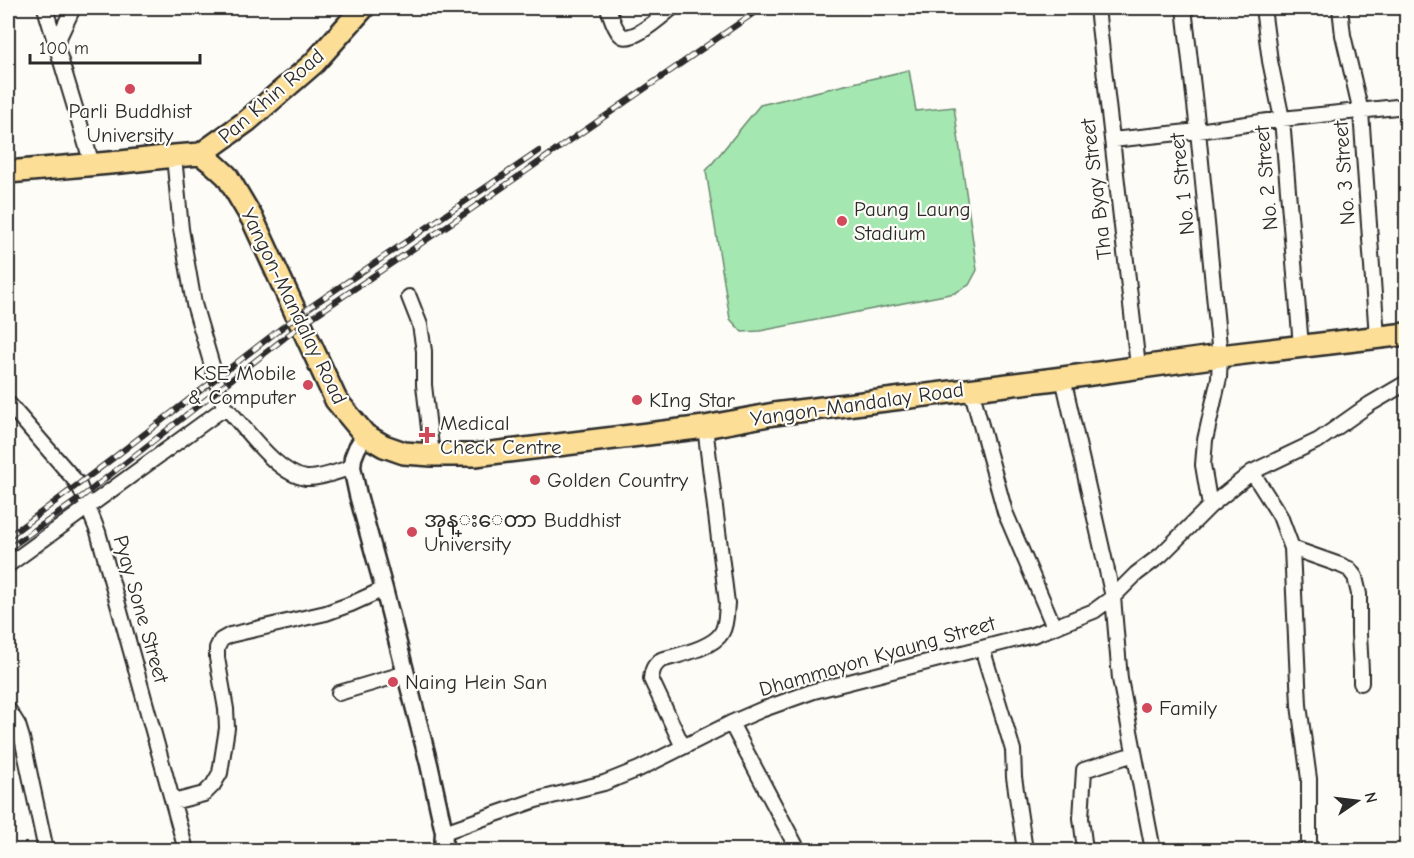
<svg xmlns="http://www.w3.org/2000/svg" width="1414" height="858" viewBox="0 0 1414 858" font-family="'Comic Neue','Noto Sans Myanmar',sans-serif">
<style>
.green{fill:#a5e7b1;stroke:#68896e;stroke-width:1.5}
.lines{fill:none;stroke-linecap:round;stroke-linejoin:round}
.minor-casing{stroke:#2b2b2b;stroke-width:18}
.tertiary-casing{stroke:#2b2b2b;stroke-width:21}
.primary-casing{stroke:#2b2b2b;stroke-width:26}
.minor{stroke:#fdfcf7;stroke-width:14}
.tertiary{stroke:#fdfcf7;stroke-width:16}
.primary{stroke:#fcde96;stroke-width:21}
.rail-casing{stroke:#2b2b2b;stroke-width:6}
.rail{stroke:#fdfcf7;stroke-width:4;stroke-dasharray:11;stroke-linecap:butt}
.poi-dot{fill:#d1495b;stroke:#fdfcf7;stroke-width:2}
.labels{text-anchor:middle;stroke-width:4.5;stroke-linejoin:round;paint-order:stroke}
.street-label{font-size:21px;fill:#2b2b2b;stroke:#fdfcf7}
.poi-label{font-size:21px;fill:#2b2b2b;stroke:#fdfcf7;text-anchor:start}
</style>
<rect width="100%" height="100%" fill="#fdfcf7"/>
<filter id="ink" filterUnits="userSpaceOnUse"><feTurbulence type="fractalNoise" baseFrequency=".0167" numOctaves="2"/><feDisplacementMap in="SourceGraphic" scale="12" xChannelSelector="R" yChannelSelector="G"/><feConvolveMatrix kernelMatrix="1 2 1 2 8 2 1 2 1" color-interpolation-filters="sRGB"/></filter>
<g filter="url(#ink)">
<path class="green" d="M 909,70 L 916,111 L 954,107 L 977,270 L 969,285 L 955,293 L 760,331 L 742,332 L 730,319 L 706,171 L 760,105 Z"/>
<g class="lines">
<g class="minor-casing">
<path id="minor" d="M 45,8 L 92,164
M 608,8 C 611,16 614,28 620,34 C 630,46 663,15 672,8
M 1097,8 L 1138,366
M 1184,8 L 1198,131 L 1220,356 L 1219,378 L 1205,440 L 1203,465 L 1210,506
M 1263,8 L 1270,61 L 1282,119 L 1301,346
M 1340,8 L 1343,35 L 1361,112 L 1377,337
M 56,44 L 73,8
M 1112,140 L 1198,131 L 1282,119 L 1406,106
M 174,156 L 181,229 L 194,304 L 225,410
M 409,297 L 420,325 L 424,351 L 424,385 L 432,455
M 1063,378 L 1113,597 L 1120,679 L 1153,850
M 8,403 L 79,485 L 98,532 L 186,850
M 1252,472 L 1280,516 L 1292,548 L 1299,705 L 1309,779 L 1309,850
M 1292,548 L 1340,565 L 1349,569 L 1355,577 L 1359,594 L 1359,634 L 1361,671 L 1361,683
M 8,565 L 220,411 L 229,411 C 248,431 277,474 306,478 C 319,479 340,471 352,467
M 1054,627 L 1094,611 L 1113,597 L 1136,574 L 1161,555 L 1210,506 L 1252,472 L 1319,440 L 1370,404 L 1406,383
M 982,648 L 1013,750 L 1014,777 L 1025,850
M 339,693 L 406,673
M 8,709 L 18,725 L 22,738 L 46,850
M 731,723 L 798,850
M 683,747 L 651,679 C 652,670 654,665 661,660 C 678,655 714,648 722,632 C 727,623 726,612 727,603 L 705,427
M 173,802 L 204,794 L 213,785 L 220,773 L 227,728 L 226,709 L 217,658 L 217,648 L 221,640 L 230,635 L 326,613 L 351,604 L 384,589
M 444,832 L 536,800 L 604,783 L 639,769 L 731,723 L 761,710 L 814,691 L 1033,635 L 1054,627 L 1005,512 L 971,389
M 1085,850 L 1081,818 L 1084,770 L 1134,754"/>
</g>
<g class="tertiary-casing">
<path id="tertiary" d="M 365,435 L 357,448 L 353,458 L 352,467 L 358,495 L 384,589 L 429,764 L 444,832 L 443,850"/>
</g>
<g class="primary-casing">
<path id="primary" d="M 201,154 L 247,121 L 314,63 L 363,8
M 8,172 L 121,162 L 174,156 L 201,154 L 215,165 L 227,176 L 253,220 L 336,400 L 365,435 L 384,446 L 404,453 L 432,455 L 475,455 L 705,427 L 774,414 L 1063,378 L 1220,356 L 1406,334"/>
</g>
<use href="#minor" class="minor"/>
<use href="#tertiary" class="tertiary"/>
<use href="#primary" class="primary"/>
<g class="rail-casing">
<path id="rail" d="M 8,537 L 112,459 L 297,316 L 539,151
M 8,549 L 83,496 L 301,325 L 457,219 L 761,8"/>
</g>
<use href="#rail" class="rail"/>
</g>
</g>
<g class="poi-dot">
<circle cx="130" cy="89" r="6"/>
<circle cx="842" cy="221" r="6"/>
<circle cx="308" cy="385" r="6"/>
<circle cx="637" cy="400" r="6"/>
<path d="M424 426h6v6h6v6h-6v6h-6v-6h-6v-6h6z"/>
<circle cx="535" cy="480" r="6"/>
<circle cx="412" cy="532" r="6"/>
<circle cx="393" cy="682" r="6"/>
<circle cx="1147" cy="708" r="6"/>
</g>
<g class="labels">
<g class="street-label">
<text transform="translate(271 96) rotate(-41)" y="7">Pan Khin Road</text>
<text transform="translate(1344 173) rotate(-94)" y="7">No. 3 Street</text>
<text transform="translate(1266 178) rotate(-95)" y="7">No. 2 Street</text>
<text transform="translate(1182 184) rotate(-96)" y="7">No. 1 Street</text>
<text transform="translate(1096 189) rotate(-97)" y="7">Tha Byay Street</text>
<text transform="translate(294 306) rotate(64)" y="7">Yangon-Mandalay Road</text>
<text transform="translate(857 404) rotate(-8)" y="7">Yangon-Mandalay Road</text>
<text transform="translate(141 609) rotate(74)" y="7">Pyay Sone Street</text>
<text transform="translate(877 656) rotate(-16)" y="7">Dhammayon Kyaung Street</text>
</g>
<g class="poi-label">
<text x="130" y="118" text-anchor="middle">Parli Buddhist<tspan x="130" dy="24">University</tspan></text>
<text x="854" y="216">Paung Laung<tspan x="854" dy="24">Stadium</tspan></text>
<text x="296" y="380" text-anchor="end">KSE Mobile<tspan x="296" dy="24">&amp; Computer</tspan></text>
<text x="649" y="407">KIng Star</text>
<text x="440" y="430">Medical<tspan x="440" dy="24">Check Centre</tspan></text>
<text x="547" y="487">Golden Country</text>
<text x="424" y="527">အုန္းေတာ Buddhist<tspan x="424" dy="24">University</tspan></text>
<text x="405" y="689">Naing Hein San</text>
<text x="1159" y="715">Family</text>
</g>
</g>
<rect width="1414" height="858" fill="none" stroke="#fdfcf7" stroke-width="30"/>
<rect x="15" y="15" width="1384" height="828" fill="none" stroke="#2b2b2b" stroke-width="2" filter="url(#ink)"/>
<g transform="translate(1357 801) rotate(76)" stroke="#fdfcf7" stroke-width="4.5" paint-order="stroke">
<path d="M0-4.5L10 22L0 15L-10 22Z" fill="#2b2b2b"/>
<text y="-9" font-size="16" font-weight="bold" text-anchor="middle" fill="#2b2b2b">N</text>
</g>
<path d="M30 54v9h170v-9" fill="none" stroke="#2b2b2b" stroke-width="3"/>
<text x="39" y="54" font-size="18" fill="#2b2b2b" stroke="#fdfcf7" stroke-width="4.5" paint-order="stroke">100 m</text>
</svg>
